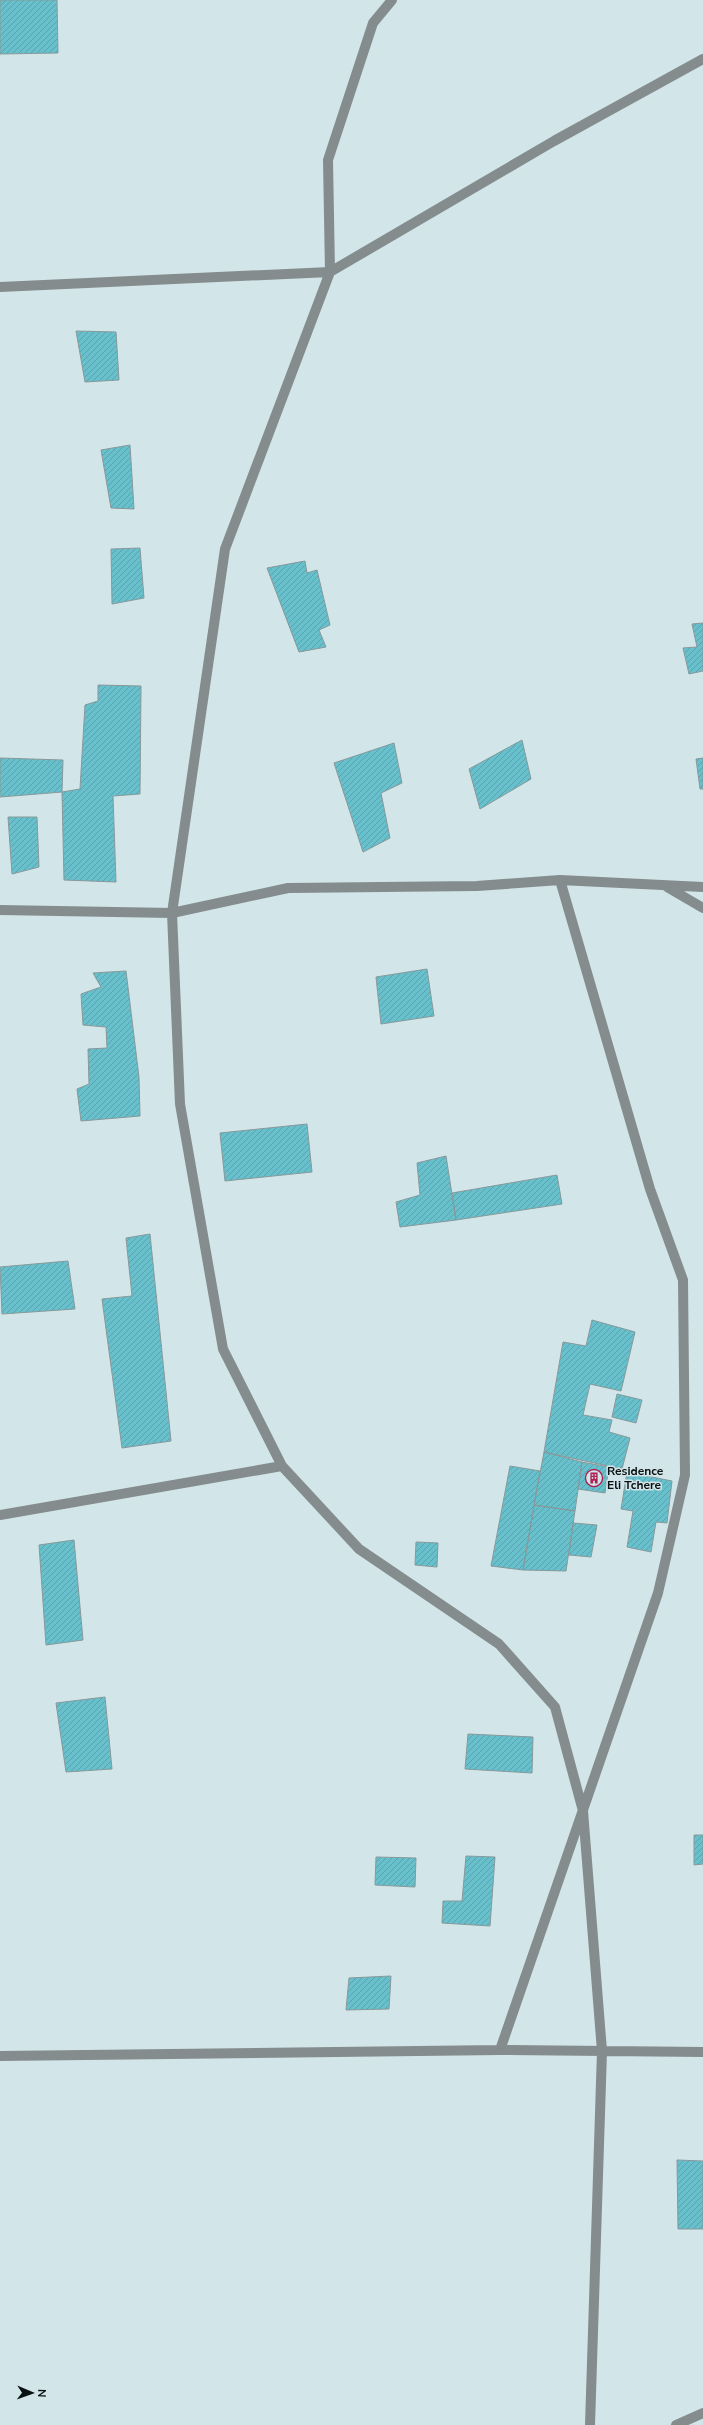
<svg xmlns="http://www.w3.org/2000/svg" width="703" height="2425" viewBox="0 0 703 2425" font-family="'Nunito Sans',sans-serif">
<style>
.building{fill:url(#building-hatch);stroke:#87999b}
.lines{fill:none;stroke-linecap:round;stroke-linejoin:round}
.minor{stroke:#848c8d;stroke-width:10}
.labels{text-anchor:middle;stroke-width:3;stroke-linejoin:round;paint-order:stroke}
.poi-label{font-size:12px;font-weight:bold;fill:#0a1112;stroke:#d2e5e8;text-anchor:start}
</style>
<defs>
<pattern id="building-hatch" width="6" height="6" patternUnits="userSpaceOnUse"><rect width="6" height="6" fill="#67c0cb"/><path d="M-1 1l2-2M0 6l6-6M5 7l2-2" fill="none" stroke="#58a4ad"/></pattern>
</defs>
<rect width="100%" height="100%" fill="#d2e5e8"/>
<path class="building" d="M 0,0 L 57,0 L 58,53 L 0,54 Z
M 76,331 L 116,332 L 119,380 L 85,382 Z
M 130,445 L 134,509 L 111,508 L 101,450 Z
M 140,548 L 144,598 L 112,604 L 111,549 Z
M 305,561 L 307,573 L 317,570 L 330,625 L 319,630 L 326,647 L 299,652 L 267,568 Z
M 703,623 L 703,671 L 689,674 L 683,648 L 697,647 L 692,624 Z
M 98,685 L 141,686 L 140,794 L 113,796 L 116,882 L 64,880 L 62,792 L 80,789 L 85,705 L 98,701 Z
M 522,740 L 531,779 L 480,809 L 469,769 Z
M 394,743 L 402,783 L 381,793 L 390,838 L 363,852 L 334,763 Z
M 0,758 L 63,760 L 62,792 L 0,797 Z
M 703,758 L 703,789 L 700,789 L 696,759 Z
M 8,817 L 37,817 L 39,867 L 12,874 Z
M 427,969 L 434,1016 L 381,1024 L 376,977 Z
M 126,971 L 139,1077 L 140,1116 L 81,1121 L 77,1089 L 89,1084 L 88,1049 L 107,1048 L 106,1027 L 83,1025 L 81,994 L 101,987 L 93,973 Z
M 307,1124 L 312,1172 L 225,1181 L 220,1133 Z
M 446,1156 L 456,1220 L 400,1227 L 396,1202 L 420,1195 L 417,1163 Z
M 557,1175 L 562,1204 L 456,1220 L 452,1193 Z
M 150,1234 L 171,1441 L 122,1448 L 102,1299 L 132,1296 L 126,1238 Z
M 68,1261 L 75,1309 L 2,1314 L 0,1267 Z
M 592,1320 L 635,1332 L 621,1391 L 590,1384 L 583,1415 L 612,1420 L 609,1432 L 630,1438 L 622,1469 L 544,1452 L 563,1342 L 586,1346 Z
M 617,1394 L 642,1400 L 636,1423 L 612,1417 Z
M 544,1452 L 582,1462 L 575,1511 L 534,1505 Z
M 582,1462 L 609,1467 L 605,1493 L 578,1489 Z
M 510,1466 L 540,1471 L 523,1570 L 491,1566 Z
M 627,1472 L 672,1481 L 667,1523 L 656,1522 L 651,1552 L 627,1547 L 633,1511 L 621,1509 Z
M 534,1505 L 575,1511 L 566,1571 L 523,1570 Z
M 573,1523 L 597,1525 L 591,1557 L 569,1555 Z
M 74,1540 L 83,1640 L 46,1645 L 39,1545 Z
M 416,1542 L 438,1543 L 437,1567 L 415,1565 Z
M 105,1697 L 112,1769 L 66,1772 L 56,1703 Z
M 468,1734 L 533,1737 L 532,1773 L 465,1769 Z
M 694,1835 L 703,1835 L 703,1864 L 694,1865 Z
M 466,1856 L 495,1857 L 490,1926 L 442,1923 L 443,1901 L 462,1901 Z
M 376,1857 L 416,1858 L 415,1887 L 375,1885 Z
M 391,1976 L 389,2009 L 346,2010 L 349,1978 Z
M 677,2160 L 703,2161 L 703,2229 L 678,2229 Z"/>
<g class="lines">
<path class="minor" d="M 392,0 L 373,23 L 328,160 L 330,272 L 225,549 L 172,913 L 180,1104 L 223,1349 L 282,1466 L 359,1549 L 499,1644 L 555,1707 L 583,1811 L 602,2051 L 590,2425
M 0,287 L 330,272 L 554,141 L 703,59
M 560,880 L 703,887
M 667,887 L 703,908
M 0,910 L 172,913 L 288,888 L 477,886 L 560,880 L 650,1189 L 683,1280 L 685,1475 L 658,1593 L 500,2050
M 0,1515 L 282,1466
M 0,2056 L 500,2050 L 703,2052
M 676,2425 L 703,2413"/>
</g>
<defs>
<g id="building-ring" transform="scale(0.9)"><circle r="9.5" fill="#d2e5e8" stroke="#af1f52" stroke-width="1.5"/><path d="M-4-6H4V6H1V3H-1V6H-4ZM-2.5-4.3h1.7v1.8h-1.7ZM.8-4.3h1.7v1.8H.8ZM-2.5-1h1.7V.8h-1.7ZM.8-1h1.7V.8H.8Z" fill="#af1f52"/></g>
</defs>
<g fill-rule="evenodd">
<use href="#building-ring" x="594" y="1478"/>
</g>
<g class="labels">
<g class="poi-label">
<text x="607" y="1475">Residence<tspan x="607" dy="14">Eli Tchere</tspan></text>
</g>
</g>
<g transform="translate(32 2393) rotate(92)" stroke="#d2e5e8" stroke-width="3" paint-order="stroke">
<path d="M0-3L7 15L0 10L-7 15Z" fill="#0a1112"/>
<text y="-6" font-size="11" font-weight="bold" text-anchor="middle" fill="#0a1112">N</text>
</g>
</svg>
